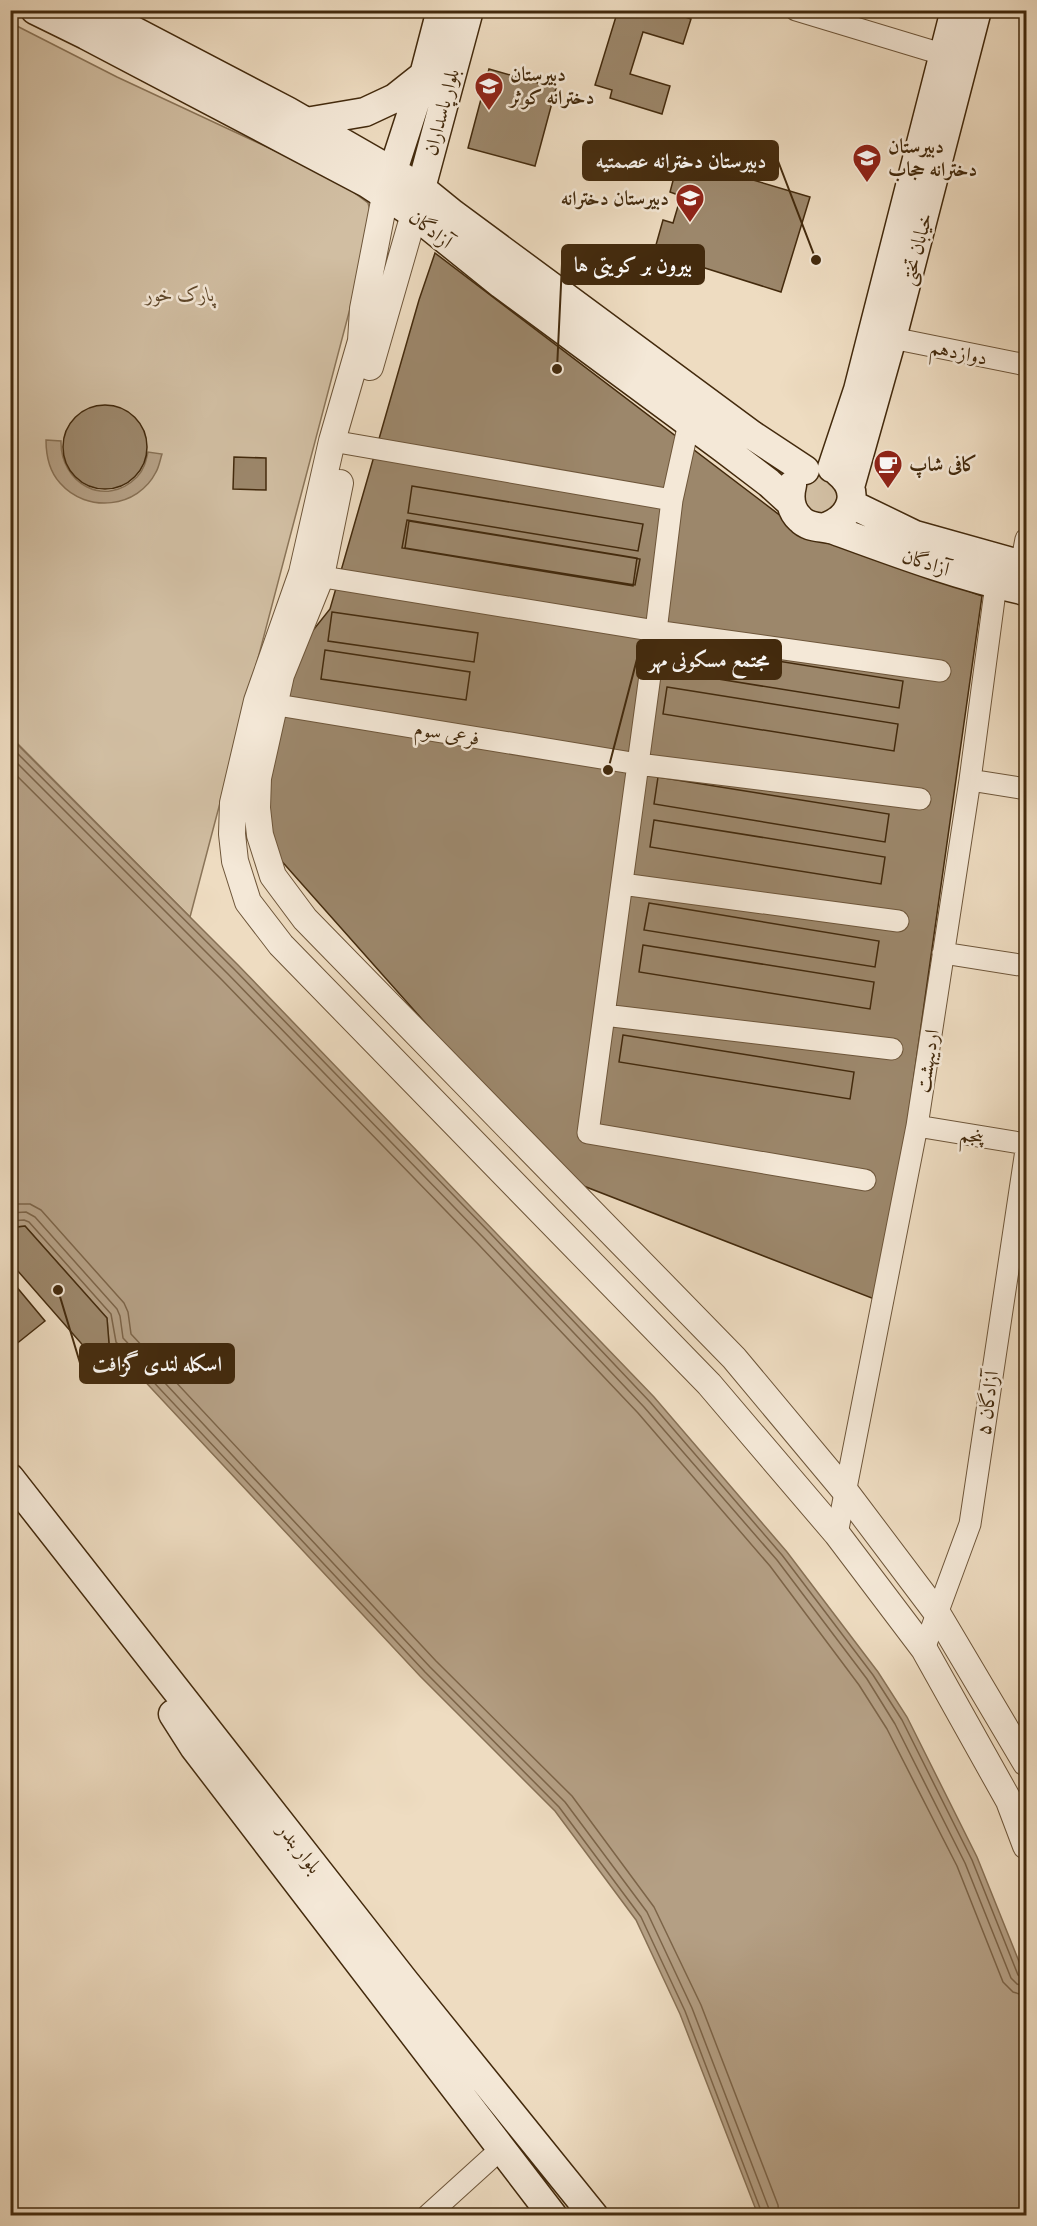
<svg xmlns="http://www.w3.org/2000/svg" width="1037" height="2226" viewBox="0 0 1037 2226" font-family="'IM FELL French Canon',Amiri,serif">
<style>
.green{fill:#d1bea2;stroke:#8a7458;stroke-width:1.5}
.water{fill:#b49f84;stroke:#877054;stroke-width:1.5}
.lines{fill:none;stroke-linecap:round;stroke-linejoin:round}
.shore{stroke:#7c6448;stroke-width:1.5}
.building{fill:#9c876b;stroke:#432a0d;stroke-width:1.5}
.minor-casing{stroke:#6e563a;stroke-width:23}
.tertiary-casing{stroke:#6e563a;stroke-width:28}
.secondary-casing{stroke:#432a0d;stroke-width:31}
.minor{stroke:#f4e8d7;stroke-width:21}
.tertiary{stroke:#f4e8d7;stroke-width:26}
.secondary{stroke:#f4e8d7;stroke-width:28}
.labels{text-anchor:middle;stroke-width:5;stroke-linejoin:round;paint-order:stroke}
.poi-label{font-size:20px;font-weight:bold;fill:#432a0d;stroke:#f4e8d7;text-anchor:start}
.street-label{font-size:20px;fill:#432a0d;stroke:#f4e8d7}
.park-label{font-size:20px;font-style:italic;fill:#5f482b;stroke:#f4e8d7}
.leader{fill:none;stroke:#432a0d;stroke-width:2}
.callout-dot{fill:#432a0d;stroke:#f4e8d7;stroke-width:2}
.callout{fill:#432a0d;stroke:#432a0d;stroke-width:2}
.callout-label{font-size:21px;text-anchor:middle;font-weight:bold;fill:#fff}
</style>
<rect width="100%" height="100%" fill="#eedcc1"/>
<filter id="stains"><feTurbulence type="fractalNoise" baseFrequency=".00333" numOctaves="4"/><feColorMatrix values="0 0 0 0 .2 0 0 0 0 .09 0 0 0 0 .02 0 0 0 .5 -.17"/></filter>
<radialGradient id="worn" r=".72"><stop offset=".6" stop-color="#630" stop-opacity="0"/><stop offset="1" stop-color="#630" stop-opacity=".3"/></radialGradient>
<path class="green" d="M 11,23 L 117,77 L 297,161 L 345,186 L 368,203 L 373,221 L 190,917 L 11,737 Z
M 822,471 L 846,505 L 809,520 L 801,479 Z"/>
<path class="water" d="M84 445a21 21 0 1 1 42 0a21 21 0 1 1-42 0Z
M 46,440 L 61,441 C 60,483 105,509 137,477 C 144,470 146,461 148,452 L 162,454 C 160,460 159,467 156,472 C 138,508 87,514 60,483 C 49,471 46,456 46,440 Z
M 10,737 L 238,965 L 654,1397 L 787,1552 L 878,1672 L 907,1717 L 977,1857 L 1026,1979 L 1026,2215 L 758,2215 L 680,2014 L 636,1920 L 555,1811 L 420,1676 L 109,1343 L 107,1318 L 25,1226 L 11,1227 Z"/>
<g class="lines">
<path class="shore" d="M90 445a15 15 0 1 1 30 0a15 15 0 1 1-30 0Z
M 10,746 L 234,969 L 491,1234 L 650,1402 L 782,1555 L 873,1675 L 902,1720 L 972,1860 L 1018,1975 L 1022,1978 L 1026,1979
M 10,756 L 228,974 L 485,1239 L 644,1407 L 777,1560 L 867,1679 L 895,1724 L 965,1863 L 1011,1978 L 1017,1984 L 1026,1987
M 10,769 L 222,980 L 479,1245 L 638,1413 L 770,1566 L 859,1685 L 887,1729 L 957,1866 L 1003,1982 L 1013,1992 L 1026,1996
M 10,1204 L 30,1204 L 41,1210 L 124,1303 L 128,1312 L 131,1334 L 436,1661 L 572,1796 L 654,1907 L 701,2005 L 778,2205 L 779,2216
M 10,1213 L 26,1212 L 35,1217 L 117,1309 L 120,1316 L 123,1338 L 430,1667 L 565,1802 L 647,1912 L 692,2008 L 769,2209 L 770,2216
M 10,1221 L 24,1220 L 29,1222 L 111,1314 L 116,1342 L 425,1672 L 559,1807 L 641,1917 L 685,2011 L 763,2216"/>
</g>
<path class="building" d="M 618,10 L 665,10 L 691,19 L 683,44 L 643,32 L 630,74 L 670,86 L 662,114 L 610,98 L 612,90 L 595,85 Z
M 489,69 L 556,88 L 535,166 L 468,148 Z
M 679,158 L 810,197 L 781,292 L 654,252 L 663,220 L 673,223 L 681,196 L 670,192 Z
M 435,253 L 798,529 L 982,596 L 882,1302 L 563,1178 L 262,839 L 257,701 L 330,609 L 419,300 Z
M63 447a42 42 0 1 1 84 0a42 42 0 1 1-84 0Z
M 234,457 L 266,458 L 266,490 L 233,489 Z
M 412,486 L 643,524 L 638,551 L 408,513 Z
M 407,520 L 637,558 L 633,586 L 402,548 Z
M 409,521 L 640,559 L 635,585 L 405,548 Z
M 332,612 L 478,633 L 474,662 L 328,641 Z
M 672,644 L 903,681 L 899,708 L 668,671 Z
M 325,650 L 470,672 L 466,700 L 321,679 Z
M 667,687 L 898,724 L 894,751 L 663,714 Z
M 658,777 L 889,814 L 885,842 L 654,804 Z
M 654,820 L 885,857 L 881,884 L 650,847 Z
M 649,903 L 879,941 L 875,967 L 644,930 Z
M 643,945 L 874,982 L 870,1009 L 639,972 Z
M 623,1035 L 854,1072 L 850,1099 L 619,1062 Z
M 25,1226 L 107,1318 L 109,1343 L 94,1358 L 10,1262 L 10,1228 Z
M 10,1279 L 45,1321 L 10,1349 Z"/>
<g class="lines">
<g class="minor-casing">
<path id="minor" d="M 796,10 L 945,55
M 892,338 L 1026,365
M 332,441 L 672,500 L 656,631 L 588,1133 L 865,1180
M 672,500 L 689,423
M 1021,565 L 1026,539
M 305,574 L 656,631 L 940,671
M 259,702 L 638,764 L 920,799
M 970,780 L 1026,789
M 622,884 L 898,921
M 943,953 L 1026,966
M 604,1015 L 892,1049
M 917,1126 L 1026,1144
M 837,1534 L 917,1126 L 970,780 L 996,584
M 924,1649 L 970,1524 L 1026,1150
M 427,2216 L 502,2148"/>
</g>
<g class="tertiary-casing">
<path id="tertiary" d="M 385,196 L 363,309 L 361,341 L 332,441 L 302,573 L 257,701 L 233,803 L 232,834 L 235,861 L 248,902 L 281,945 L 709,1384 L 837,1534 L 924,1649 L 1009,1801 L 1026,1846
M 370,367 L 414,214
M 340,483 L 321,576 L 281,675 L 258,778 L 257,808 L 260,835 L 273,876 L 305,919 L 734,1358 L 845,1491 L 937,1613 L 1026,1763"/>
</g>
<g class="secondary-casing">
<path id="secondary" d="M 35,10 L 86,35 L 367,183 L 414,214 L 501,284 L 723,448 L 769,483 L 791,503
M 94,10 L 287,111 L 421,188 L 453,214 L 752,435 L 805,470
M 306,122 L 365,112 L 395,98 L 424,75
M 387,189 L 424,75 L 441,10
M 417,203 L 469,10
M 832,468 L 858,390 L 955,10
M 792,485 C 789,497 790,510 800,519 C 809,529 822,526 834,530 C 897,553 961,577 1026,591
M 850,487 L 892,338 L 977,10
M 851,504 L 915,535 L 1026,566
M 826,527 C 852,517 862,491 838,472
M 10,1478 L 405,1982 L 594,2216
M 173,1714 L 194,1747 L 553,2216"/>
</g>
<use href="#minor" class="minor"/>
<use href="#tertiary" class="tertiary"/>
<use href="#secondary" class="secondary"/>
</g>
<defs>
<g id="school-pin" transform="scale(1.5)"><path d="M0 17L-7.5 6A9.5 9.5 0 1 1 7.5 6Z" fill="#8f2418" stroke="#f4e8d7"/><path d="M0-5L7-2L0 1L-7-2ZM-4 1L0 2.5L4 1V4Q0 6-4 4Z" fill="#fff"/></g>
<g id="cafe-pin" transform="scale(1.5)"><path d="M0 17L-7.5 6A9.5 9.5 0 1 1 7.5 6Z" fill="#8f2418" stroke="#f4e8d7"/><path d="M-5.5-4.5H6V0H3Q3 3.5 0 3.5H-2.5Q-5.5 3.5-5.5 0ZM3-3.2v2h1.7v-2ZM-6 4.5H4V6H-6Z" fill="#fff"/></g>
</defs>
<g fill-rule="evenodd">
<use href="#school-pin" x="489" y="86"/>
<use href="#school-pin" x="867" y="158"/>
<use href="#school-pin" x="690" y="198"/>
<use href="#cafe-pin" x="888" y="464"/>
</g>
<g class="labels">
<g class="poi-label">
<text x="510" y="81">دبیرستان<tspan x="510" dy="23">دخترانه کوثر</tspan></text>
<text x="888" y="153">دبیرستان<tspan x="888" dy="23">دخترانه حجاب</tspan></text>
<text x="669" y="205" text-anchor="end">دبیرستان دخترانه</text>
<text x="909" y="471">کافی شاپ</text>
</g>
<g class="street-label">
<text transform="translate(441 112) rotate(-75)" y="7">بلوار پاسداران</text>
<text transform="translate(431 229) rotate(38)" y="7">آزادگان</text>
<text transform="translate(916 249) rotate(-75)" y="7">خیابان تختی</text>
<text transform="translate(959 352) rotate(12)" y="7">دوازدهم</text>
<text transform="translate(926 562) rotate(18)" y="7">آزادگان</text>
<text transform="translate(447 733) rotate(9)" y="7">فرعی سوم</text>
<text transform="translate(927 1061) rotate(-81)" y="7">اردیبهشت</text>
<text transform="translate(972 1135) rotate(9)" y="7">پنجم</text>
<text transform="translate(987 1403) rotate(-82)" y="7">آزادگان ۵</text>
<text transform="translate(300 1848) rotate(52)" y="7">بلوار بندر</text>
</g>
<g class="park-label">
<text x="180" y="301">پارک خور</text>
</g>
</g>
<path class="leader" d="M816 260L778 161M557 369L562 264M608 770L637 659M58 1290L80 1363"/>
<g class="callout-dot">
<circle cx="816" cy="260" r="6"/>
<circle cx="557" cy="369" r="6"/>
<circle cx="608" cy="770" r="6"/>
<circle cx="58" cy="1290" r="6"/>
</g>
<g class="callout">
<rect x="583" y="141" width="195" height="39" rx="6"/>
<rect x="562" y="245" width="142" height="39" rx="6"/>
<rect x="637" y="640" width="144" height="39" rx="6"/>
<rect x="80" y="1344" width="154" height="39" rx="6"/>
</g>
<g class="callout-label">
<text x="681" y="168">دبیرستان دخترانه عصمتیه</text>
<text x="633" y="272">بیرون بر کویتی ها</text>
<text x="709" y="667">مجتمع مسکونی مهر</text>
<text x="157" y="1371">اسکله لندی گزافت</text>
</g>
<rect width="1037" height="2226" fill="none" stroke="#eedcc1" stroke-width="36"/>
<rect x="12" y="12" width="1013" height="2202" fill="none" stroke="#432a0d" stroke-width="3"/>
<rect x="18" y="18" width="1001" height="2190" fill="none" stroke="#432a0d" stroke-width="1.5"/>
<rect width="100%" height="100%" filter="url(#stains)"/>
<rect width="100%" height="100%" fill="url(#worn)"/>
</svg>
